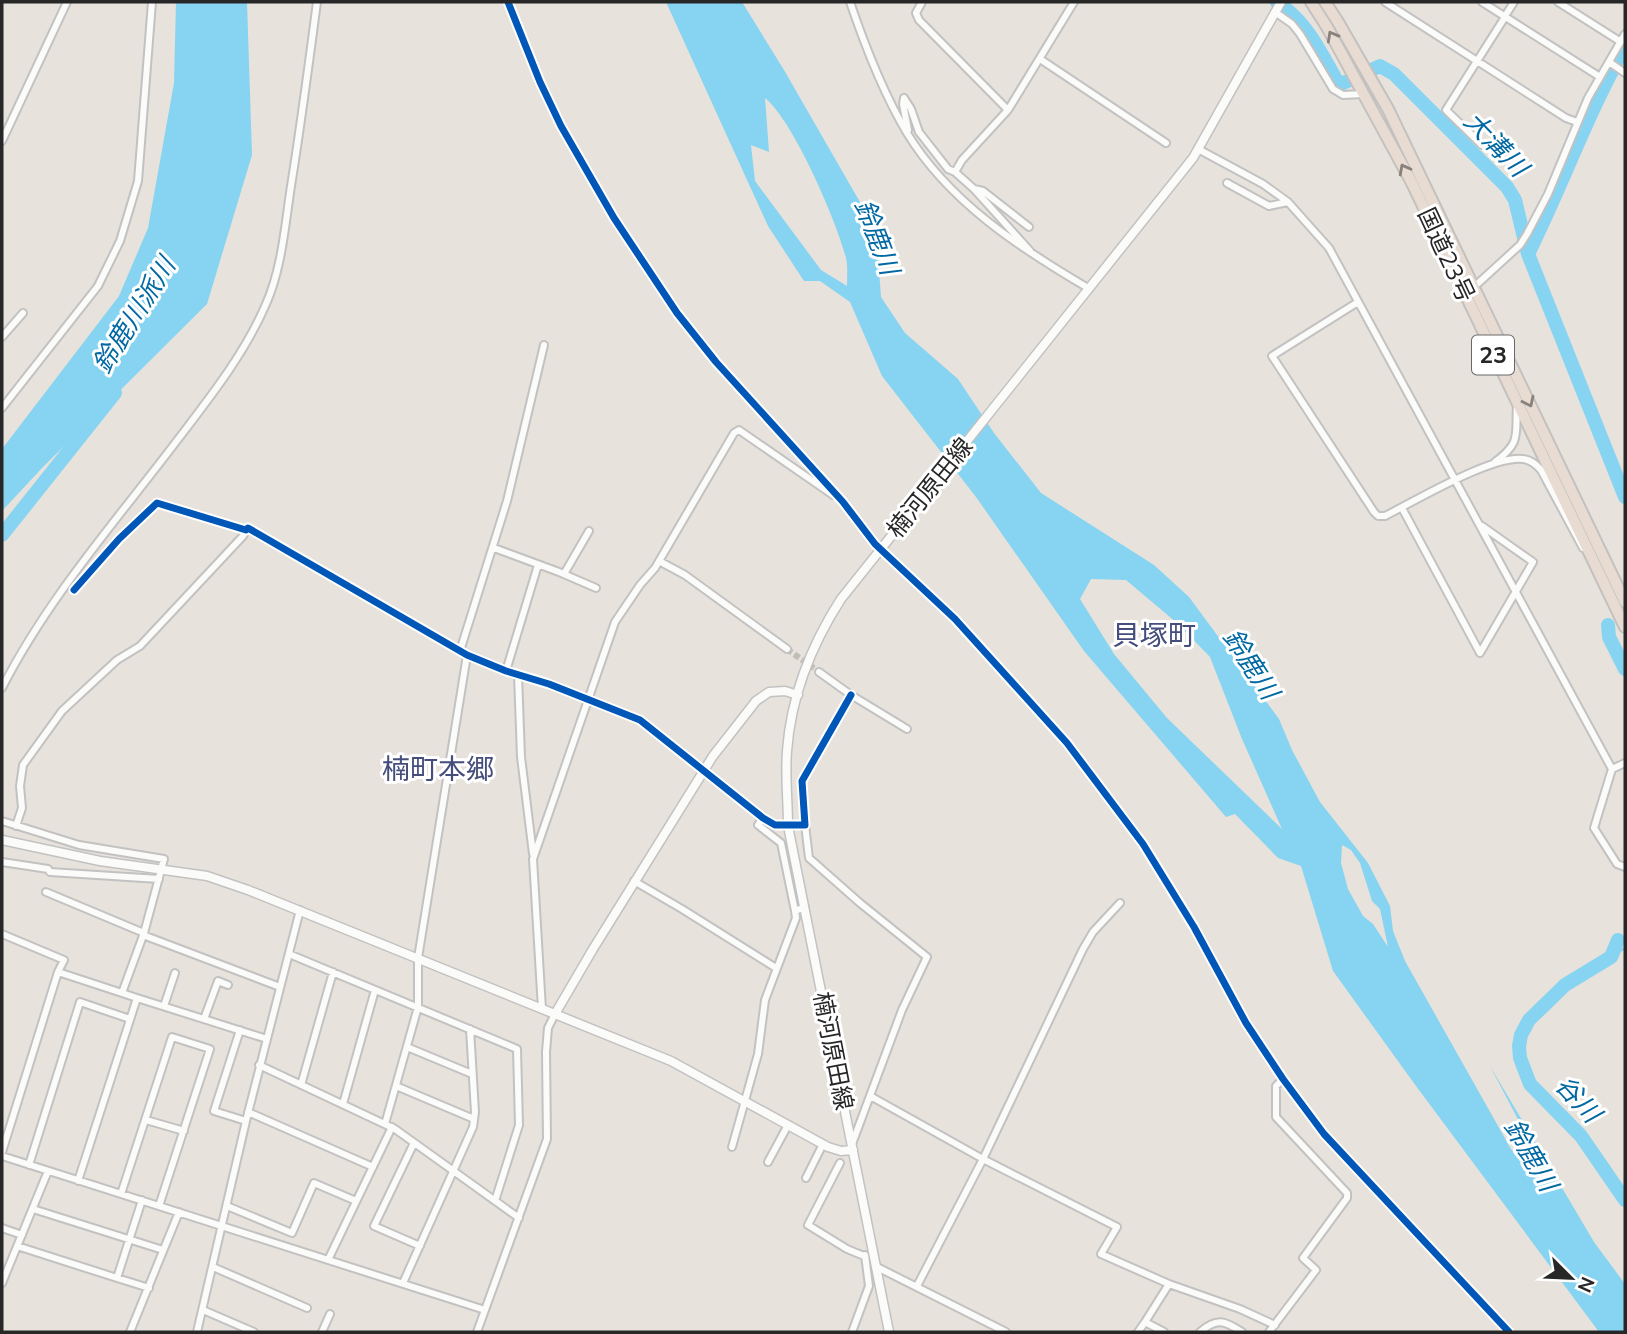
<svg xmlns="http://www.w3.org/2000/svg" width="1627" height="1334" viewBox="0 0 1627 1334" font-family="Mulish,'Noto Sans JP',sans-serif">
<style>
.water{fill:#86d4f1;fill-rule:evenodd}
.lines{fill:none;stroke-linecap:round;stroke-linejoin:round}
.stream{stroke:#86d4f1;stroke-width:2.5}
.river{stroke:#86d4f1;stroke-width:14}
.street-tunnel{stroke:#c1bdb7;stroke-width:6;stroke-dasharray:6 3;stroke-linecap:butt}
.street-casing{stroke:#c3c2c2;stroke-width:10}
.secondary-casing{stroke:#c3c2c2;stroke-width:11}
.highway-casing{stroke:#c3c1bf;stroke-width:14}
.street{stroke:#fbfbfa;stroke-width:6}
.secondary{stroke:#fbfbfa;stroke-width:8}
.highway{stroke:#e8dbd1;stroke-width:10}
.cycleway-casing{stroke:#fff;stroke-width:11}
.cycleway{stroke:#0057b8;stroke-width:7}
.oneway{stroke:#88817c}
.labels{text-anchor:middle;stroke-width:6;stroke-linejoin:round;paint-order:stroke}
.shield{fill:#fff;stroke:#686868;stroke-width:2}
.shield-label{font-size:23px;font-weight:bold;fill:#272727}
.street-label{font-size:24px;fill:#272727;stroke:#fff}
.water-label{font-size:26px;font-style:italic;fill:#0068a2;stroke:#fff}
.quarter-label{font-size:28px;fill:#444d7b;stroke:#fff}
</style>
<rect width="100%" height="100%" fill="#e7e2db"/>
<path class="water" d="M 176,2 L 247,2 L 252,155 L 207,304 L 42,468 L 2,511 L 2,449 L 119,296 L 148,228 L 174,83 Z
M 666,2 L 742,2 L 784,70 L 876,230 L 881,297 L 905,333 L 958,379 L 994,433 L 1041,493 L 1154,565 L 1189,597 L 1279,719 L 1292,750 L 1320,802 L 1368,863 L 1390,906 L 1393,931 L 1405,961 L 1511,1149 L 1540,1183 L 1522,1127 L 1490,1066 L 1594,1242 L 1625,1284 L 1625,1332 L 1599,1332 L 1416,1086 L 1333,971 L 1301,866 L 1278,858 L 1235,814 L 1226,817 L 1084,651 L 976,497 L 882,376 L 850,302 L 820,281 L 804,281 L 768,226 ZM 765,98 C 793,120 837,222 846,258 C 848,267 847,277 847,286 L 821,270 L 755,181 L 751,145 L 769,152 ZM 1091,579 L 1126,580 L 1177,623 L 1210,657 L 1242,739 L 1282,829 L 1167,718 L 1114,654 L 1080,599 ZM 1342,845 L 1351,850 L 1360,863 L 1372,901 L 1380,909 L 1388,947 L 1373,924 L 1363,916 L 1348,889 L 1341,863 Z"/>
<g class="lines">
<path class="stream" d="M 1611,957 L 1623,949"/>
<path class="river" d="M 1277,2 C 1308,23 1321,53 1339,85 L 1380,66 L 1394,74 L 1507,187 L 1515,200 L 1528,254 L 1625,497
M 1528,254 C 1562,186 1587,114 1625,47
M 2,535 L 115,393
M 1608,625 L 1609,637 L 1625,669
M 1618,940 L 1611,957 L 1565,985 L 1529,1020 L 1521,1035 L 1519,1046 L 1520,1058 L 1530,1084 L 1581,1136 L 1625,1200"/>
<path class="street-tunnel" d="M 787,649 L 819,672"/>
<g class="street-casing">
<path id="street" d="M 508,2 L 540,82 L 561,126 L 614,218 L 677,313 L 716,362 L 843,502 L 875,544 L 955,619 L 1067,743 L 1143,844 L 1194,927 L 1246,1023 L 1283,1079 L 1324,1134 L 1509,1332
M 850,2 C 865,46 883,93 907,133 C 949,202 1020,248 1088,288
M 922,2 L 916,13 L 919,20 L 1008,110
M 1385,2 L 1566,118 L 1577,122
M 1482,2 L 1600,77
M 1558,2 L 1621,42
M 1275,12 L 1292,24 L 1300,34 L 1333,89 L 1343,95 L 1364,94
M 1505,16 L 1514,2
M 1040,59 L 1166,143
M 1609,62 L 1625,73
M 904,98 L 911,109 L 919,132 L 948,169 L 955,172 L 974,189 L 1030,251
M 904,98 L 903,104 L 908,130
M 2,141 L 67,2
M 1482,145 L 1446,110 L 1505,17
M 1198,149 L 1263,184 L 1288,202 L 1329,248 L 1612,769
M 955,172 L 962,160 L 1008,110 L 1074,2
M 1227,183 L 1269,206 L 1288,202
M 974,189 L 983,191 L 1029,227
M 1474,287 L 1520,245 L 1527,234 L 1548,194 L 1588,98 L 1625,34
M 1358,302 L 1272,356 L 1374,512 L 1378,516 L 1385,516 C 1415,501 1492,455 1523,459 C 1531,460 1536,464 1541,470 L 1583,548
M 2,337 L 23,313
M 2,408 L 98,286 L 120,241 L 138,181 L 152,2
M 1495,462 C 1522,442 1515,435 1517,405
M 1402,508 L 1480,653
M 494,548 L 559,572 L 596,588
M 659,561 L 685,575 L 787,649
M 564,574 L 589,531
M 74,590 L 119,539 L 157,503 L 246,530 L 248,528 L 467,655 L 506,671 L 549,684 L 640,720 L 763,818 L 775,825 L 805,825 L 802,781 L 851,695
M 460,651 L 507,501 L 544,345
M 1480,653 L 1533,562 L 1482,526
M 506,671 L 538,565
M 819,672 L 851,695 L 907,729
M 518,675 L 521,757 L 533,854
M 2,688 C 49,596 117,520 179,438 C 211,396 245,353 266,304 C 282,268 285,225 291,186 C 301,124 309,63 317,2
M 1625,763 L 1612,769 L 1594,828 L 1617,864 L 1625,867
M 763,818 L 758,825 L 781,843 L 795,911
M 2,821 L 79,845 L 164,859 L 144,933 L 122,993 L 137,998 L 78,1181
M 805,825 L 809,858 L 860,903 L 927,957 L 902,1010 L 852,1144
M 16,826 L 22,808 L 20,786 L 23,765 L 62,711 L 117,660 L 140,646 L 243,536 L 246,530
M 2,862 L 48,869 L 50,872 L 159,879
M 634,881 L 682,909 L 776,968
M 46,892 L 144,933
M 2,934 L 64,960 L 58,972 L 122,993
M 143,935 L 280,987
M 289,954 L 517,1049 L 519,1125 L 495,1201
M 137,998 L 267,1039
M 164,1006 L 175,973
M 542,1009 L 533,859 L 615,622 L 640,585 L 655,568 L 734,433 L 739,430 L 833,495
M 204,1019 L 218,981 L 228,985
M 240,1030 L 214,1111 L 246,1121
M 407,1047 L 472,1074
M 259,1065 L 395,1129 L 519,1218
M 301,1085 L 333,972
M 396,1086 L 474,1119
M 872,1097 L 983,1159 L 1117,1227 L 1101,1254 L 1169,1284 L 1240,1309 L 1275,1325
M 343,1104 L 375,990
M 248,1112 L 373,1167
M 146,1120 L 184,1131
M 385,1124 L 418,1007 L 418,958 L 467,655
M 414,1143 L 374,1226 L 420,1246
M 732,1147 L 758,1054 L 765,1000 L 796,918 L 795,911 L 805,907
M 2,1152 L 58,972
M 2,1156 L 485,1310
M 768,1162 L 788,1125
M 840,1163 L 808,1225 L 847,1249 L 864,1256
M 29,1165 L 80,1002 L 130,1019
M 806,1178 L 823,1144
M 121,1194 L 172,1037 L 210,1049 L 159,1206
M 227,1206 L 292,1233 L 314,1183 L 356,1201
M 33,1209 L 163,1250
M 2,1228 L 22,1235
M 17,1246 L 117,1278 L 142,1200
M 328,1260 L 392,1127
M 213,1267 L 307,1308
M 877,1267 L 1006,1332
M 117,1278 L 149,1288
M 2,1283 L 48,1171
M 403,1283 L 473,1127 L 475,1112 L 470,1029
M 917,1286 L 983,1159 L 1083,949 L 1093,932 L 1120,903
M 203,1310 L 254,1332
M 1145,1322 L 1169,1284
M 130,1332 L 179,1212
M 197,1332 L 246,1121 L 300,910
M 322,1332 L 330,1314
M 477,1332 L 547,1139 L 546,1052 L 548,1028 L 555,1014
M 852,1332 L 869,1286 L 865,1255
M 1138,1332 L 1145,1322 L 1164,1332
M 1200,1332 C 1217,1317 1225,1321 1242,1332
M 1269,1332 L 1316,1270 L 1303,1258 L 1347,1198 L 1347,1193 L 1276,1117 L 1276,1086 L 1283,1079"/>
</g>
<g class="secondary-casing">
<path id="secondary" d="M 2,840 L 100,861 L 207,876 L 248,890 L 671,1061 L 828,1147 L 841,1151 L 853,1150
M 555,1014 L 593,949 L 713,756 L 756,701 L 769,692 L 785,691 L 798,695
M 889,1332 L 788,826 C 788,801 785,776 787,751 C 791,697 812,644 841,599 L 1193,158 L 1281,2"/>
</g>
<g class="highway-casing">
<path id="highway" d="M 1311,2 L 1327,27 L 1412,183 L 1625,627
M 1325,2 L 1338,22 L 1388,109 L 1625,602"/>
</g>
<use href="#street" class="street"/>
<use href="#secondary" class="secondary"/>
<use href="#highway" class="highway"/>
<g class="cycleway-casing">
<path id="cycleway" d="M 508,2 L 540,82 L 561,126 L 614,218 L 677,313 L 716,362 L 843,502 L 875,544 L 955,619 L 1067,743 L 1143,844 L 1194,927 L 1246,1023 L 1283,1079 L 1324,1134 L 1509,1332
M 74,590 L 119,539 L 157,503 L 246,530 L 248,528 L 467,655 L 506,671 L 549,684 L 640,720 L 763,818 L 775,825 L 805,825 L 802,781 L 851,695"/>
</g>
<use href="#cycleway" class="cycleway"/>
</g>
<defs><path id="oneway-chevron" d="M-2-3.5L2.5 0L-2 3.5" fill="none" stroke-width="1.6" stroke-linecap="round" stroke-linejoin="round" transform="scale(1.75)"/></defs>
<g class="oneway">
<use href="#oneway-chevron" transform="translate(1332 36) rotate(-119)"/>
<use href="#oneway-chevron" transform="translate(1404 169) rotate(-118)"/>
<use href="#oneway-chevron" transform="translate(1529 402) rotate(64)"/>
</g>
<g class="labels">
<rect class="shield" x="1472" y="335.5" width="42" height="39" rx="5"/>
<g class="shield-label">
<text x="1493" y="363">23</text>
</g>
<g class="street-label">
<text transform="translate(1446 255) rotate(65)" y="8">国道23号</text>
<text transform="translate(930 488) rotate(-51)" y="8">楠河原田線</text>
<text transform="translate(833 1051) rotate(79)" y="8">楠河原田線</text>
</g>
<g class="water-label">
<text transform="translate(1496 144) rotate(46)" y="9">大溝川</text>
<text transform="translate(877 237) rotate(69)" y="9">鈴鹿川</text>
<text transform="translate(134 315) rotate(-58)" y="9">鈴鹿川派川</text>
<text transform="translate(1251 664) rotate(57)" y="9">鈴鹿川</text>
<text transform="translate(1578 1099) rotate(47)" y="9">谷川</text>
<text transform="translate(1531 1155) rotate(60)" y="9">鈴鹿川</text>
</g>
<g class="quarter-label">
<text x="1154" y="645">貝塚町</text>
<text x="438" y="779">楠町本郷</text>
</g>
</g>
<rect width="1627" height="1334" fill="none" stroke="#272727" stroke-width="7"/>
<g transform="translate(1571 1278) rotate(114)" stroke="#ffffff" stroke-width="5" paint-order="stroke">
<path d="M0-5L12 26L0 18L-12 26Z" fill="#272727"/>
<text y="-10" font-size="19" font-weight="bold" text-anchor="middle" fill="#272727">N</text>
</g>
</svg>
